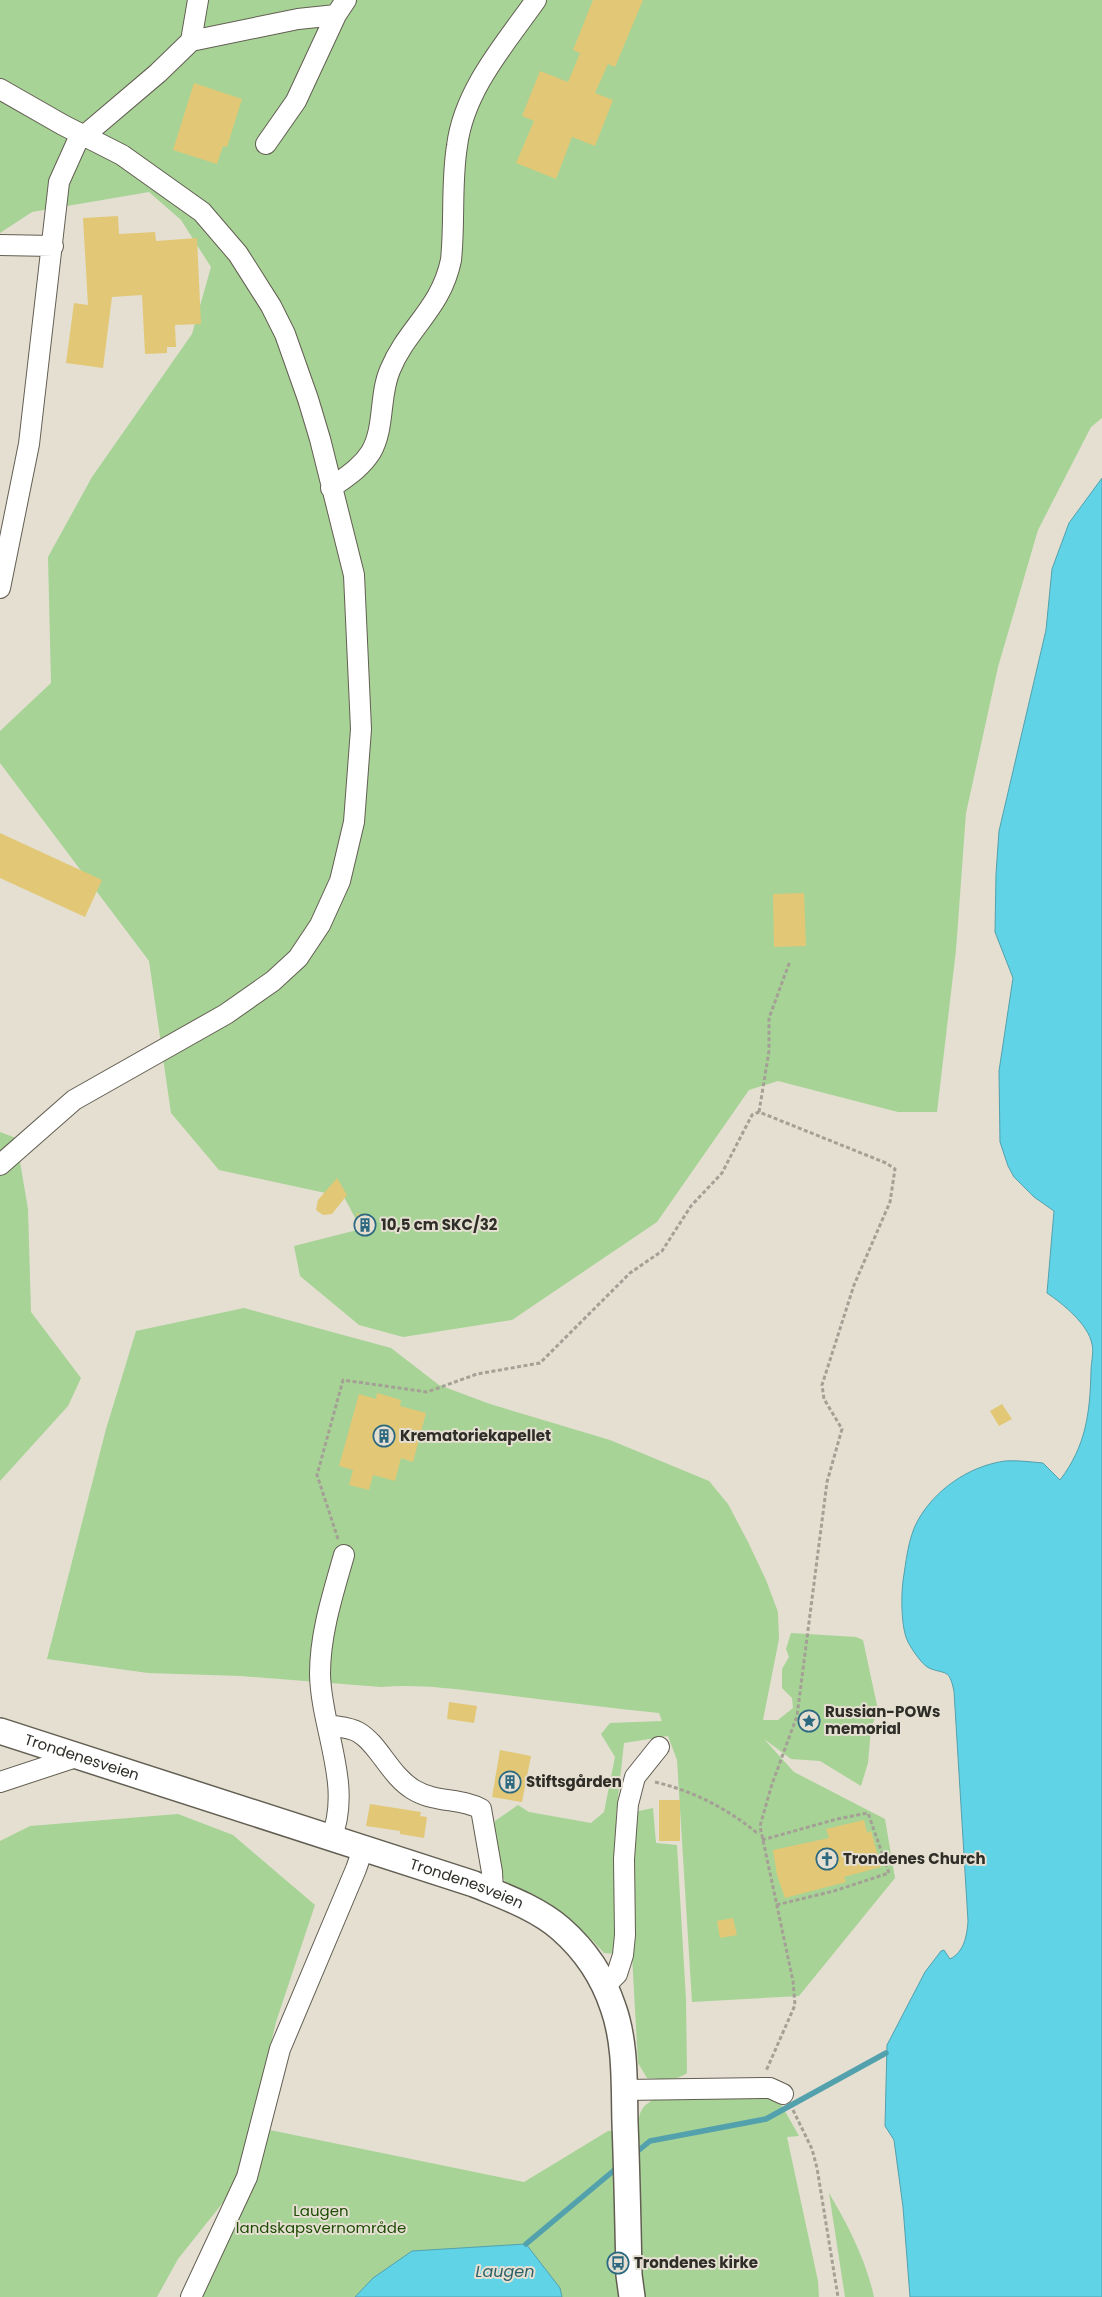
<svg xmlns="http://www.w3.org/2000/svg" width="1102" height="2297" viewBox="0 0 1102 2297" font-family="Poppins,sans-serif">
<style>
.green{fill:#a7d396}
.water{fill:#61d3e6;stroke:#52a1ad}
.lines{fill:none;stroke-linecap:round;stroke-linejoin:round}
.stream{stroke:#52a1ad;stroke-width:5.5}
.building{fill:#e2c876}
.minor-casing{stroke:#625e52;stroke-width:22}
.major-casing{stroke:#625e52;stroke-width:28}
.path{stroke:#a4a095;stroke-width:3;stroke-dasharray:4 2.5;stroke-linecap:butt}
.minor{stroke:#fff;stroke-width:20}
.major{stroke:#fff;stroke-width:25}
.labels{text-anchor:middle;stroke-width:4;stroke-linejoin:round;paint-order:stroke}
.poi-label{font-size:15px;font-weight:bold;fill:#2e2d27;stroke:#e4dfd1;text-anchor:start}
.street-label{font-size:15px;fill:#2e2d27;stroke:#e4dfd1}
.park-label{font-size:15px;fill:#1f4c05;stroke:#e4dfd1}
.water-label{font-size:16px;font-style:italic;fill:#2f6068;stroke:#e4dfd1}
</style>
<rect width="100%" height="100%" fill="#e4dfd1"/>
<path class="green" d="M 0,0 L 1102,0 L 1102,418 L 1091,427 L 1038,530 L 998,667 L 966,813 L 956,950 L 937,1112 L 898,1112 L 778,1081 L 749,1090 L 657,1222 L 512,1320 L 403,1337 L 359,1325 L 300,1276 L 294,1246 L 361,1229 L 344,1197 L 219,1170 L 171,1113 L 149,961 L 0,763 L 0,731 L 51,683 L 48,557 L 92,477 L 192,334 L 211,267 L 181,220 L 149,192 L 32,212 L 0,233 Z
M 0,1132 L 16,1138 L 28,1209 L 31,1312 L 81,1378 L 68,1406 L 0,1481 Z
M 244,1308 L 391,1348 L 439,1385 L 490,1404 L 610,1440 L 709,1481 L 728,1504 L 748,1542 L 766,1580 L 778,1612 L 779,1639 L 763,1720 L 778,1720 L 793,1708 L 792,1698 L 782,1688 L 782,1669 L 789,1657 L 786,1649 L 791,1633 L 856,1637 L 863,1640 L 878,1710 L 871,1728 L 868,1763 L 861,1786 L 820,1761 L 791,1759 L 764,1739 L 794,1772 L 885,1819 L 895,1878 L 799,1996 L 692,2002 L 677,1760 L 668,1736 L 624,1743 L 616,1816 L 653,1808 L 656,1843 L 677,1845 L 686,2000 L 687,2073 C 674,2082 662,2079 647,2078 L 638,2063 L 632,1955 L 604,1953 C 585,1931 563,1913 539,1899 C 528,1892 512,1891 505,1881 C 497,1871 493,1834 495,1821 L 518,1805 L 529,1812 L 591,1823 L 604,1812 L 615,1757 L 601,1734 L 610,1723 L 662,1721 L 659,1713 C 600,1707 540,1699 481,1692 C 447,1688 415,1684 381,1687 L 240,1676 L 148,1673 L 47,1659 L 106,1429 L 136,1331 Z
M 178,1814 L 233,1835 L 315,1905 L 276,2022 L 237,2185 L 178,2259 L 157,2297 L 0,2297 L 0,1841 L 30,1826 Z
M 777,2097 L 799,2136 L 787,2137 L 818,2281 L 819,2297 L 200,2297 L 265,2129 L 524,2182 L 608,2131 L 638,2128 C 639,2114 640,2107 653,2100 Z
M 829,2193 C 848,2225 866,2260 874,2297 L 845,2297 Z"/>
<path class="water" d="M 1102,478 L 1102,2297 L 910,2297 L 903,2207 L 894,2140 L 885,2126 L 887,2045 L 925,1972 L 941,1951 L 944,1950 L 950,1959 C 964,1952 967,1936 968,1921 L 954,1691 C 949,1668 946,1675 929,1668 C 922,1665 911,1648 908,1642 C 901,1629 901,1596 903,1581 C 906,1562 908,1539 917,1522 C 934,1490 969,1466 1005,1461 C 1017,1460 1031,1462 1043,1463 L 1060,1480 C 1086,1446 1090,1413 1091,1371 C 1091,1363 1094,1352 1092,1344 C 1088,1324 1063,1304 1047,1293 L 1054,1211 L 1034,1197 L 1014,1177 L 1008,1166 L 1000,1142 L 999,1071 L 1013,978 L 995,932 L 996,874 L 999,831 L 1046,630 L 1052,569 L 1069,523 Z
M 526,2244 L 560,2288 L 562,2297 L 355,2297 L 373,2278 L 412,2251 Z"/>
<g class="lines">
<path class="stream" d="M 633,2155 L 650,2141 L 766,2119 L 886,2053
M 526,2244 L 618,2167"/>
</g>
<path class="building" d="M 593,0 L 643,0 L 615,67 L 608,64 L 595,93 L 613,100 L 595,146 L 572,137 L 556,179 L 516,163 L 534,121 L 522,116 L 540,71 L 568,82 L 580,53 L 573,50 Z
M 194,83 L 242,99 L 227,147 L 223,146 L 217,164 L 173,150 Z
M 118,216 L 119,234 L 155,232 L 156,241 L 197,238 L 201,324 L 175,325 L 176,347 L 167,347 L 167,353 L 145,354 L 142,295 L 112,297 L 103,368 L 66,363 L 74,303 L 88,305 L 83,218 Z
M 0,833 L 102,880 L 85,917 L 0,878 Z
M 804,893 L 806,946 L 774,947 L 773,894 Z
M 337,1178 L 347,1195 L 332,1214 L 323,1215 L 316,1210 L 318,1200 Z
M 357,1213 L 373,1219 L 374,1227 L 370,1233 L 363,1234 L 358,1230 L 356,1224 Z
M 377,1393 L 401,1400 L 400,1406 L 426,1413 L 413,1462 L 401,1458 L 395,1481 L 373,1475 L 369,1490 L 349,1485 L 353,1470 L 339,1466 L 359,1394 L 376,1399 Z
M 1002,1404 L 1012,1419 L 999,1426 L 990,1411 Z
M 449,1702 L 477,1706 L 474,1723 L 447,1719 Z
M 500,1750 L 531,1756 L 522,1802 L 492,1797 Z
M 659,1800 L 680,1800 L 680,1841 L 659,1841 Z
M 370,1804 L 421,1812 L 420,1816 L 427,1817 L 424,1838 L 400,1834 L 400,1831 L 366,1826 Z
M 864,1820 L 867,1833 L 871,1831 L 881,1867 L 844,1877 L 846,1882 L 785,1898 L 777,1875 L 773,1850 L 829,1838 L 826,1829 Z
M 733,1918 L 737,1935 L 720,1938 L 717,1921 Z"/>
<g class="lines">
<g class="minor-casing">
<path id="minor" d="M 191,41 L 198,0
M 0,89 L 63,125 L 122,155 L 202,212 L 238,254 L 271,306 L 285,334 L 308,399 L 320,439 L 354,575 L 361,729 L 354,822 L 340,881 L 320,925 L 298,958 L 273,981 L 226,1014 L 74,1100 L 0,1165
M 266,144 L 296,101 L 336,15 L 346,0
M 0,245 L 53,246
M 331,488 C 346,477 361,468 371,452 C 385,428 379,395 390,370 C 407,328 441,309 451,260 C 455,222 451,183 457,146 C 464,90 505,44 536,0
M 0,588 L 29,444 L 59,182 L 77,142 L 85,135 L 158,73 L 191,41 L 298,19 L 336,15
M 328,1725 C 338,1727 349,1727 358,1732 C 379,1744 390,1776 414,1790 C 436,1803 462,1798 481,1809 L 492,1872 L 493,1892
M 0,1782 L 79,1756
M 331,1839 C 353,1785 321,1729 320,1674 C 320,1633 333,1594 344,1555
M 605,1986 L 617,1974 L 623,1955 L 625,1935 L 624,1859 L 628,1804 L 635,1777 L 659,1747
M 624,2090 L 770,2088 L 783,2094
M 191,2297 L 247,2177 L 280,2049 L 356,1869 L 363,1849"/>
</g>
<g class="major-casing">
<g id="major">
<path id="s1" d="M 0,1731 L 474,1884 C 503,1896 537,1908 561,1929 C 585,1950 603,1977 613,2007 C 626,2043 624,2085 625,2123 C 627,2174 628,2225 629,2275 L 632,2297"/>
</g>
</g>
<path class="path" d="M 759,1112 L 769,1051 L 769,1018 L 790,961
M 338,1539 L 317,1475 L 343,1380 L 427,1392 L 477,1374 L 540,1363 L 630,1273 L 662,1251 L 691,1206 L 722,1173 L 752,1115 L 759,1112 L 886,1163 L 895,1169 L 890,1202 L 854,1285 L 822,1385 L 824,1399 L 842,1429 L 827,1482 L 797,1716 L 772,1784 L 760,1826 L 793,1981 L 795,2005 L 766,2071
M 655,1782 C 693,1791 726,1808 756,1832 L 760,1832
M 762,1840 L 837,1819 L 868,1813 L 889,1873 L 834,1891 L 776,1905
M 793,2110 L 812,2149 L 817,2168 L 838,2297"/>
<use href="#minor" class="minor"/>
<use href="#major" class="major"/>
</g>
<defs>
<g id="building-ring" transform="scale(1.125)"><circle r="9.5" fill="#e4dfd1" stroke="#2c6980" stroke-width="1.5"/><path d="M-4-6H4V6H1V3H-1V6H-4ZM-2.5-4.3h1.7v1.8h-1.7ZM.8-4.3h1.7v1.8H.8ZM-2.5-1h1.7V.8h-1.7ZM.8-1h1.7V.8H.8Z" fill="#2c6980"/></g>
<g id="sight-ring" transform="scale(1.125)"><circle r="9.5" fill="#e4dfd1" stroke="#2c6980" stroke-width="1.5"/><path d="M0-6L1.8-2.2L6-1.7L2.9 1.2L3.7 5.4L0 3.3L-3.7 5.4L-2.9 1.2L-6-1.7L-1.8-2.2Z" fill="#2c6980"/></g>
<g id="church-ring" transform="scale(1.125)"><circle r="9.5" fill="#e4dfd1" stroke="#2c6980" stroke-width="1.5"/><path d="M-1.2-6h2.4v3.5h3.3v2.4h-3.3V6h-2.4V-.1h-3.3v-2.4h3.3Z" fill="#2c6980"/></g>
<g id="bus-ring" transform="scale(1.125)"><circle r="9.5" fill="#e4dfd1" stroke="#2c6980" stroke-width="1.5"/><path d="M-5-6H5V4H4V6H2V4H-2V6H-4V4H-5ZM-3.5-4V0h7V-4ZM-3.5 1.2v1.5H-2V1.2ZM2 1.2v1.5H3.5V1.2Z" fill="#2c6980"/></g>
</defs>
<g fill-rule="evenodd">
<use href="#building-ring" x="365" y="1225"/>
<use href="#building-ring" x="384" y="1436"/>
<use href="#sight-ring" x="809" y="1721"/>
<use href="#building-ring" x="510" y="1782"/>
<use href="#church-ring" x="827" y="1859"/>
<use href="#bus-ring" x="618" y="2263"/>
</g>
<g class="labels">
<g class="poi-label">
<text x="381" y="1230">10,5 cm SKC/32</text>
<text x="400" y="1441">Krematoriekapellet</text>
<text x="825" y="1717">Russian-POWs<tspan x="825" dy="17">memorial</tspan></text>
<text x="526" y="1787">Stiftsgården</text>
<text x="843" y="1864">Trondenes Church</text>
<text x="634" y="2268">Trondenes kirke</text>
</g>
<g class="street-label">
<text dy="5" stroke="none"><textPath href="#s1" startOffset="86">Trondenesveien</textPath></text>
<text dy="5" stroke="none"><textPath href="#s1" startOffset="491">Trondenesveien</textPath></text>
</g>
<g class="park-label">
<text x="321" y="2216">Laugen<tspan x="321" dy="17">landskapsvernområde</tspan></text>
</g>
<g class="water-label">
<text x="505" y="2277">Laugen</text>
</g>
</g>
</svg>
